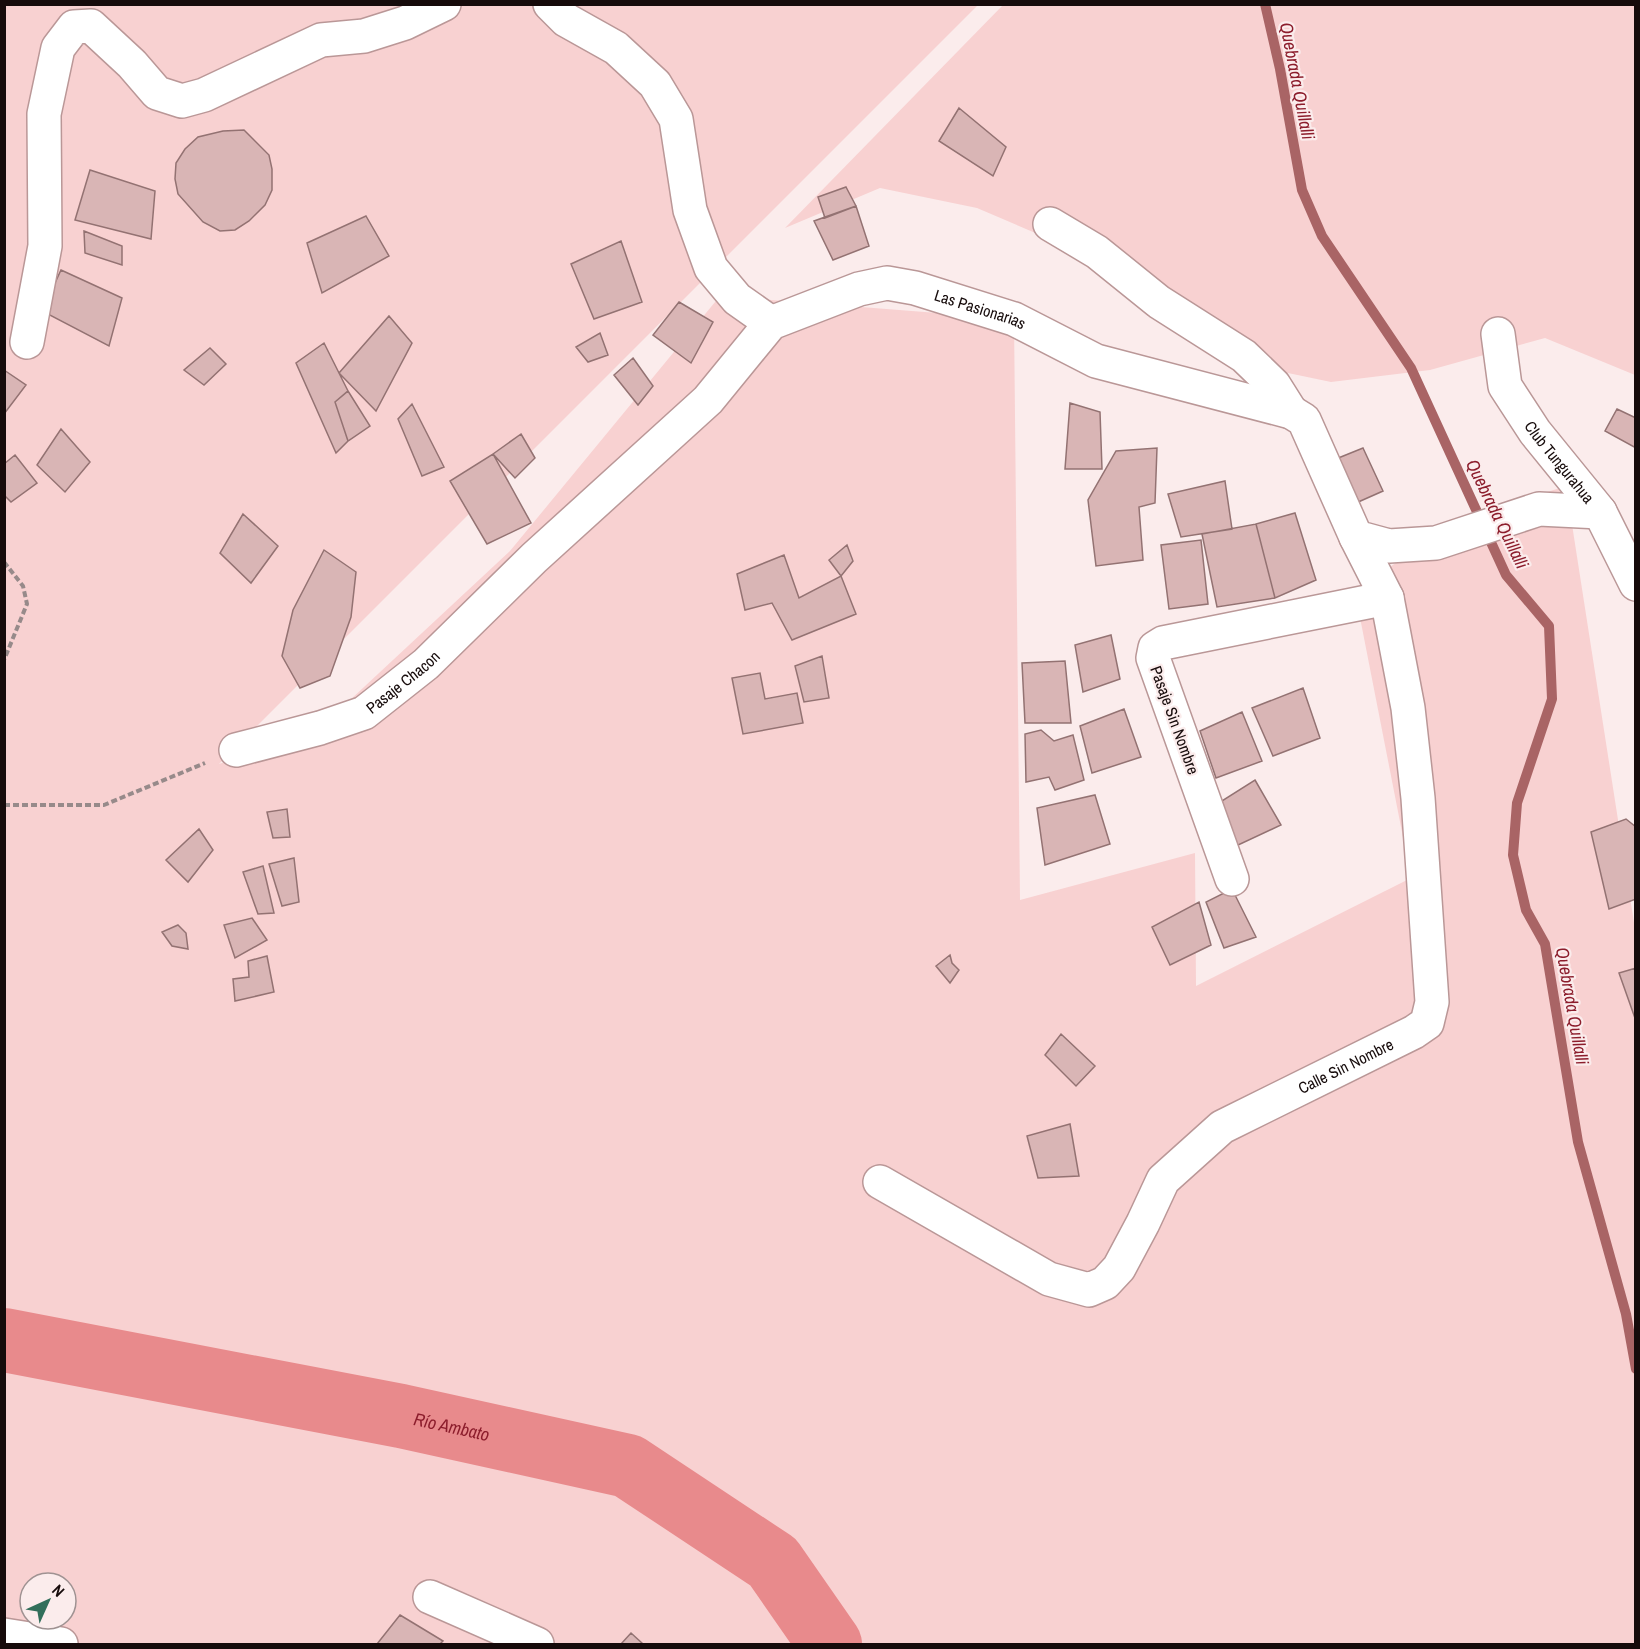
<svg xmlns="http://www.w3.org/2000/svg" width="1640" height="1649" viewBox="0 0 1640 1649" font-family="'Archivo Narrow',sans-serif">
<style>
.green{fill:#f8d1d1;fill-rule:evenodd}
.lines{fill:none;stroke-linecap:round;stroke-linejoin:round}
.stream{stroke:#a96465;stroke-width:10}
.river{stroke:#e88a8c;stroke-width:64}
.building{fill:#d9b5b5;stroke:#937272;stroke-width:1.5}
.minor-casing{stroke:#ba9797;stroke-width:36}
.path{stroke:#978a8a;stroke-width:4;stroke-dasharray:6 3;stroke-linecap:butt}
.minor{stroke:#fff;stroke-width:33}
.labels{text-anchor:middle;stroke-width:4.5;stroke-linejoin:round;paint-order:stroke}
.street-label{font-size:16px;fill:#160b0b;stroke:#fbecec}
.water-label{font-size:18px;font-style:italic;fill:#8c1d2c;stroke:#fbecec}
</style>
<rect width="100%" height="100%" fill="#fbecec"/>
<path class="green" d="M 5,5 L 978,5 L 219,764 L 320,728 L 510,551 L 720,296 L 1014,319 L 1020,900 L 1195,853 L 1196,986 L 1411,878 L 1355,592 L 1453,522 L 1566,486 L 1635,929 L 1635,1644 L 5,1644 ZM 30,1583 L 66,1583 L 66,1619 L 30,1619 Z
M 1003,5 L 1635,5 L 1635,375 L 1545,338 L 1430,370 L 1331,382 L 1259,367 L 1094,258 L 977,208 L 880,188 L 785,228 Z"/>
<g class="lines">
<path class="stream" d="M 1265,4 L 1280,69 L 1302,190 L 1322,236 L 1411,368 L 1506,575 L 1549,626 L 1552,699 L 1517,803 L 1513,855 L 1526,910 L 1545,944 L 1578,1142 L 1626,1314 L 1636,1369"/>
<path class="river" id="s1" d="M 4,1340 L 401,1416 L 628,1466 L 773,1562 L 830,1644"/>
</g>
<path class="building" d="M 959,108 L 1006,147 L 993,176 L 939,141 Z
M 244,130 L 269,155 L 272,169 L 272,190 L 265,205 L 249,221 L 235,230 L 220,231 L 203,222 L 178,194 L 175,179 L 176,163 L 185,149 L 198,137 L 223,131 Z
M 90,170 L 155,191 L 151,239 L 75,220 Z
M 846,187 L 856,206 L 825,218 L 818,197 Z
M 856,206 L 869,246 L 833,260 L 814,221 Z
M 366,216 L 389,256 L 322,293 L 307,243 Z
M 84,231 L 122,246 L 122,265 L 85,253 Z
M 621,241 L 642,302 L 594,319 L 571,264 Z
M 61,270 L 122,298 L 109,346 L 42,311 Z
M 679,302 L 713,322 L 691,363 L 653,335 Z
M 389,316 L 412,343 L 376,411 L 339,373 Z
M 600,333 L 608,355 L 588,362 L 576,347 Z
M 324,343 L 348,391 L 335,402 L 348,441 L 336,453 L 296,363 Z
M 210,348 L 226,364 L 204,385 L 184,370 Z
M 633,358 L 653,386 L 638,405 L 614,375 Z
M 4,370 L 26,385 L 4,414 Z
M 348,391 L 370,426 L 348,441 L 335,402 Z
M 1070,403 L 1100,412 L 1102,469 L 1065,469 Z
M 412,404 L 444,467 L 422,476 L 398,419 Z
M 1617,409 L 1636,418 L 1636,448 L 1605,431 Z
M 61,429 L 90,462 L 65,492 L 37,465 Z
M 521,434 L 535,458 L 515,478 L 493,454 Z
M 1157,448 L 1155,503 L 1139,507 L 1143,560 L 1096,566 L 1088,500 L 1116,451 Z
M 1363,448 L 1383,491 L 1347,507 L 1326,463 Z
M 493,454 L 531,523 L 487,544 L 450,481 Z
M 15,455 L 37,483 L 11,502 L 4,495 L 4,464 Z
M 1225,481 L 1232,529 L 1181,537 L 1168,494 Z
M 1295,513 L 1316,580 L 1275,598 L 1256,524 Z
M 243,514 L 278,546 L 251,583 L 220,553 Z
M 1256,524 L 1275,598 L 1217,607 L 1202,534 Z
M 1201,540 L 1208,604 L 1169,609 L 1161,545 Z
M 847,545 L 853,561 L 841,576 L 829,560 Z
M 324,550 L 356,572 L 351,617 L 330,676 L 300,688 L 282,656 L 293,610 Z
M 784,555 L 799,598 L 841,576 L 856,614 L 792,640 L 772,603 L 745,610 L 737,574 Z
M 1111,635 L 1120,679 L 1083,692 L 1075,645 Z
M 822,656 L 829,698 L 804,702 L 795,666 Z
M 1065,661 L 1071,723 L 1025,723 L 1022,663 Z
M 760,673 L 765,699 L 797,693 L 803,723 L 743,734 L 732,678 Z
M 1303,688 L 1320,738 L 1273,756 L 1252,708 Z
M 1124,709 L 1141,757 L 1092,773 L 1080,726 Z
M 1242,712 L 1262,761 L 1216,778 L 1200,731 Z
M 1041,730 L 1054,741 L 1073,735 L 1084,780 L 1055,790 L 1049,777 L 1026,782 L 1025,734 Z
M 1255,780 L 1281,825 L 1236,846 L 1217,804 Z
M 1095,795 L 1110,844 L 1045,865 L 1037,808 Z
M 287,809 L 290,837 L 273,838 L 267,812 Z
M 1626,819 L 1636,827 L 1636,899 L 1609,909 L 1591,832 Z
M 199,829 L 213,850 L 188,882 L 166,860 Z
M 294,858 L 299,902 L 282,906 L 269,864 Z
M 263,866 L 274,913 L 258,914 L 243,872 Z
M 1232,889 L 1256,937 L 1224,948 L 1206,902 Z
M 1199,902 L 1211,945 L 1170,965 L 1152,927 Z
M 252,918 L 267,940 L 235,958 L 224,925 Z
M 178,925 L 186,933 L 188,949 L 172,946 L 162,932 Z
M 950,955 L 952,963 L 959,970 L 950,983 L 936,966 Z
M 267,956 L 274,992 L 235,1001 L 233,979 L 249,977 L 248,961 Z
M 1636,968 L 1636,1021 L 1619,973 Z
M 1061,1034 L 1095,1066 L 1076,1086 L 1045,1055 Z
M 1070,1124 L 1079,1176 L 1038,1178 L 1027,1136 Z
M 400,1615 L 443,1641 L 440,1644 L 377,1644 Z
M 631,1633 L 643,1644 L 621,1644 Z"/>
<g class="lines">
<g class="minor-casing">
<g id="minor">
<path d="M 550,4 L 566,20 L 616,48 L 655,84 L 676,119 L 690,210 L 711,268 L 737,299 L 771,323"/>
<path d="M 1050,224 L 1097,252 L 1159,302 L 1244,356 L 1274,385 L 1291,412"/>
<path id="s2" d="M 1498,334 L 1505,386 L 1535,432 L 1600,512 L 1636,584"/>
<path d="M 27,342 L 45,246 L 44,114 L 58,48 L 74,27 L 91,26 L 132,64 L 157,93 L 182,101 L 204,95 L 321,40 L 364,36 L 405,23 L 444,4"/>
<path id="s3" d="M 236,750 L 320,728 L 364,713 L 426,664 L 534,558 L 708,400 L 771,323 L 859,289 L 887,283 L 915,288 L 1014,319 L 1096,361 L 1291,412 L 1304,420 L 1356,537 L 1389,546 L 1436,543 L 1539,509 L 1600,512"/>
<path d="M 1232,879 L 1153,658 L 1155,648 L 1163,643 L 1387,598"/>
<path id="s4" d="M 880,1182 L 1049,1279 L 1089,1290 L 1105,1283 L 1119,1268 L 1143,1223 L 1163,1180 L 1222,1127 L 1414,1032 L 1427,1023 L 1432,1002 L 1418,798 L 1408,708 L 1387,598 L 1356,537"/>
<path d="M 430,1597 L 537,1644"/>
<path d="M 4,1635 L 61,1644"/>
</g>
</g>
<path class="path" d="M 4,562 L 23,586 L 27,604 L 4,660
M 4,805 L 104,805 L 205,763"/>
<use href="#minor" class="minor"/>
</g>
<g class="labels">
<g class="street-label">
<text dy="6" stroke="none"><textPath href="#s3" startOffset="918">Las Pasionarias</textPath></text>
<text dy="6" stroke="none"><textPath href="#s2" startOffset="146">Club Tungurahua</textPath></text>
<text dy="6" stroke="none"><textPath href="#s3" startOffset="183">Pasaje Chacon</textPath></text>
<text transform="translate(1175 720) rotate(70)" y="6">Pasaje Sin Nombre</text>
<text dy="6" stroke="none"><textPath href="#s4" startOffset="590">Calle Sin Nombre</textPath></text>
</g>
<g class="water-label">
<text transform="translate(1297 81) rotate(79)" y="6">Quebrada Quillalli</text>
<text transform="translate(1497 514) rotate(64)" y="6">Quebrada Quillalli</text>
<text transform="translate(1572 1006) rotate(80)" y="6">Quebrada Quillalli</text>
<text dy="6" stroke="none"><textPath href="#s1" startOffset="456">Río Ambato</textPath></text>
</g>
</g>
<rect width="1640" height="1649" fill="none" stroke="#160b0b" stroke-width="12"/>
<g transform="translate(48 1601) rotate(45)"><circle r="28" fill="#fbecec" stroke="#9f9292" stroke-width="1.5"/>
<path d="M0-4.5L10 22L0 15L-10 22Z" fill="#326f5b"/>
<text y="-9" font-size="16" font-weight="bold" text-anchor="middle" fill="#160b0b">N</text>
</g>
</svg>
